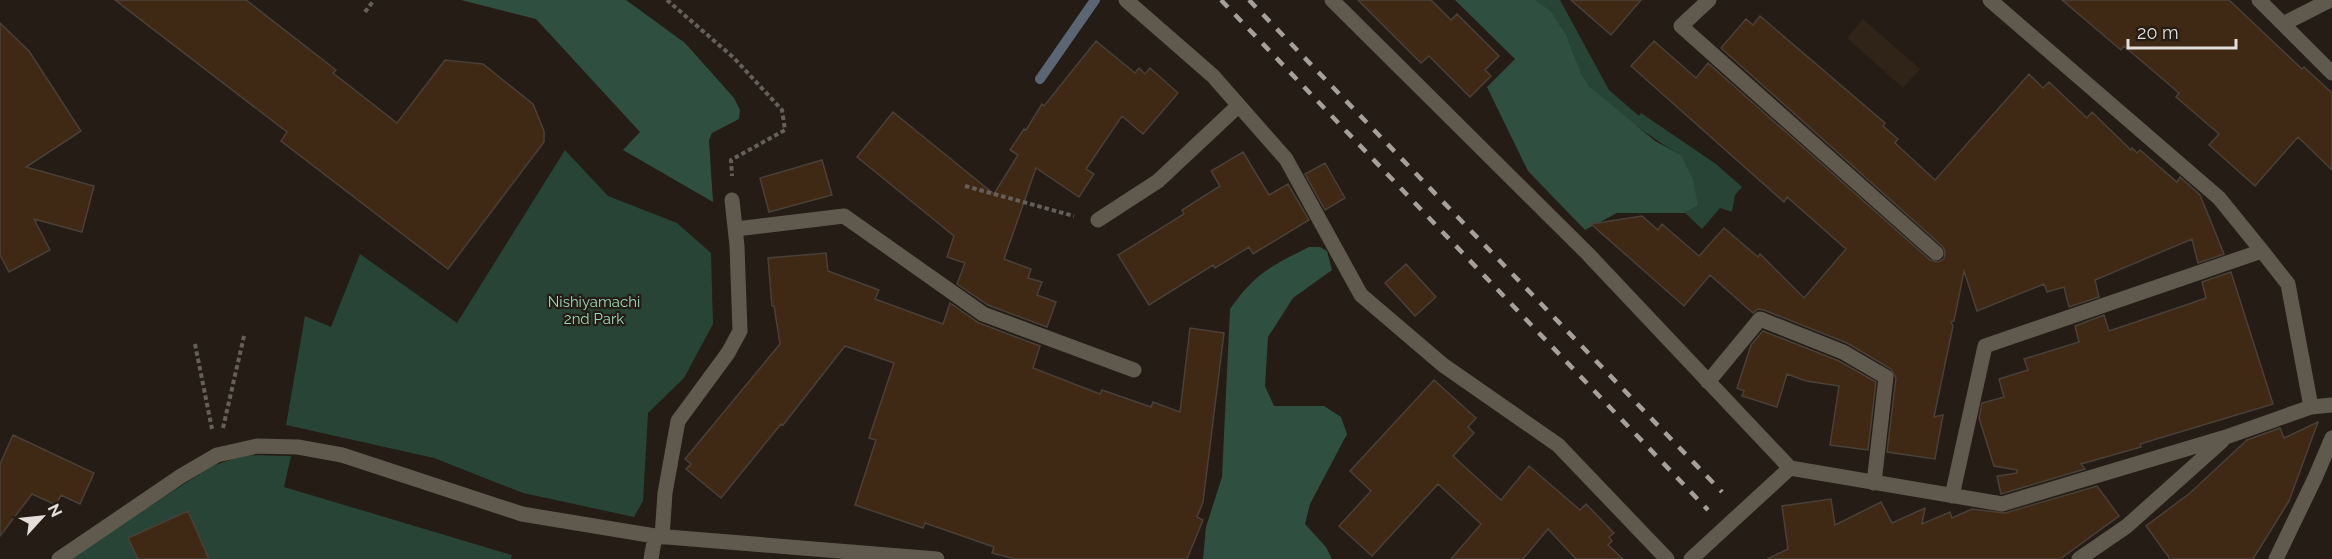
<svg xmlns="http://www.w3.org/2000/svg" width="2332" height="559" viewBox="0 0 2332 559" font-family="Raleway,sans-serif">
<style>
.built{fill:#302418}
.green{fill:#274437}
.forest{fill:#2f5040}
.lines{fill:none;stroke-linecap:round;stroke-linejoin:round}
.stream{stroke:#5b6674;stroke-width:10}
.building{fill:#402914;stroke:#494038;stroke-width:1.5}
.path{stroke:#665f59;stroke-width:4;stroke-dasharray:4.5 3;stroke-linecap:butt}
.minor{stroke:#5f5a4d;stroke-width:15}
.rail{stroke:#a69f9a;stroke-width:4.5;stroke-dasharray:10 10;stroke-linecap:butt}
.labels{text-anchor:middle;stroke-width:4.5;stroke-linejoin:round;paint-order:stroke}
.park-label{font-size:15px;fill:#99d8b9;stroke:#241c15}
</style>
<rect width="100%" height="100%" fill="#241c15"/>
<path class="built" d="M 1863,19 L 1920,69 L 1903,88 L 1847,38 Z"/>
<path class="green" d="M 1536,0 L 1560,0 L 1609,90 L 1639,116 L 1641,113 L 1716,164 L 1742,187 L 1735,195 L 1732,212 L 1720,208 L 1702,229 L 1685,213 L 1698,206 L 1681,155 C 1656,141 1593,98 1581,74 C 1575,62 1572,47 1566,35 C 1559,21 1548,10 1536,0 Z
M 565,150 L 608,196 L 677,223 L 711,253 L 713,324 L 684,378 L 648,413 L 643,501 L 634,517 L 523,493 L 434,458 L 286,425 L 305,316 L 331,327 L 360,254 L 457,323 Z
M 245,455 L 291,456 L 284,487 L 512,555 L 511,559 L 67,559 L 212,466 Z"/>
<path class="forest" d="M 461,0 L 626,0 L 685,43 L 734,98 L 740,110 L 739,119 L 712,133 L 709,140 L 713,202 L 623,150 L 640,132 L 536,19 Z
M 1455,0 L 1536,0 L 1551,12 L 1566,34 L 1581,74 L 1590,87 L 1655,141 L 1681,155 L 1693,180 L 1698,206 L 1685,213 L 1617,213 L 1585,230 L 1528,171 L 1487,87 L 1515,59 Z
M 1309,247 L 1320,247 L 1327,251 L 1332,270 L 1293,298 L 1268,337 L 1265,386 L 1274,406 L 1324,406 L 1341,417 L 1347,434 L 1310,504 L 1305,524 L 1326,547 L 1332,559 L 1203,559 L 1206,527 L 1222,477 L 1230,309 C 1255,273 1271,266 1309,247 Z"/>
<g class="lines">
<path class="stream" d="M 1040,79 L 1095,0"/>
</g>
<path class="building" d="M 115,0 L 246,0 L 336,70 L 333,73 L 397,123 L 445,60 L 483,64 L 533,104 L 544,131 L 544,142 L 448,269 L 281,141 L 287,132 Z
M 1358,0 L 1431,0 L 1451,20 L 1457,14 L 1499,56 L 1485,70 L 1491,76 L 1470,97 L 1429,56 L 1421,63 Z
M 1571,0 L 1641,0 L 1611,35 Z
M 2062,0 L 2229,0 L 2302,69 L 2304,67 L 2332,93 L 2332,170 L 2298,137 L 2255,186 L 2209,145 L 2219,134 L 2176,97 L 2179,93 L 2124,46 L 2121,50 Z
M 1760,16 L 1885,123 L 1883,126 L 1898,139 L 1895,143 L 1935,180 L 2029,74 L 2043,88 L 2049,82 L 2087,118 L 2092,112 L 2131,150 L 2132,148 L 2137,153 L 2140,150 L 2177,182 L 2180,177 L 2200,195 L 2224,254 L 2198,263 L 2192,239 L 2095,280 L 2099,297 L 2069,307 L 2064,287 L 2047,292 L 2044,284 L 1977,311 L 1964,271 L 1954,321 L 1951,322 L 1953,326 L 1934,417 L 1943,415 L 1935,459 L 1887,452 L 1896,378 L 1891,369 L 1847,343 L 1764,310 L 1758,309 L 1753,313 L 1710,275 L 1684,306 L 1591,224 L 1642,216 L 1658,230 L 1662,224 L 1699,256 L 1724,228 L 1758,257 L 1760,254 L 1804,298 L 1846,249 L 1787,197 L 1784,202 L 1631,66 L 1654,41 L 1696,78 L 1708,63 L 1930,260 L 1938,262 L 1944,259 L 1945,251 L 1942,246 L 1721,48 L 1746,19 L 1753,25 Z
M 0,23 L 29,51 L 81,131 L 26,167 L 94,186 L 82,232 L 34,219 L 50,250 L 9,272 L 0,255 Z
M 1096,41 L 1135,73 L 1139,68 L 1145,74 L 1150,68 L 1178,93 L 1143,134 L 1122,116 L 1086,169 L 1094,174 L 1079,197 L 1036,168 L 1004,259 L 1031,269 L 1028,278 L 1042,282 L 1037,295 L 1056,302 L 1047,327 L 988,305 L 957,284 L 965,263 L 947,257 L 954,236 L 857,157 L 893,112 L 994,194 L 1018,155 L 1010,150 L 1024,129 L 1026,130 L 1042,104 L 1044,106 Z
M 1243,152 L 1269,195 L 1288,184 L 1309,220 L 1253,254 L 1249,247 L 1215,268 L 1213,265 L 1149,305 L 1118,255 L 1184,214 L 1182,210 L 1220,186 L 1211,171 Z
M 822,160 L 832,195 L 769,212 L 760,178 Z
M 1325,163 L 1345,198 L 1325,210 L 1305,174 Z
M 826,253 L 828,271 L 879,290 L 875,299 L 943,324 L 950,303 L 979,323 L 1040,346 L 1033,368 L 1100,394 L 1102,390 L 1151,407 L 1153,402 L 1180,412 L 1190,328 L 1224,333 L 1203,502 L 1197,517 L 1203,520 L 1187,559 L 1015,559 L 992,553 L 994,547 L 925,523 L 923,528 L 855,505 L 876,440 L 869,438 L 894,363 L 845,346 L 783,425 L 781,424 L 721,498 L 686,469 L 691,464 L 685,459 L 780,344 L 774,306 L 772,306 L 768,258 Z
M 1406,264 L 1436,297 L 1415,316 L 1385,283 Z
M 2231,272 L 2273,404 L 2140,444 L 2141,447 L 2081,464 L 2085,469 L 2001,494 L 1997,476 L 2017,473 L 2017,470 L 1994,466 L 1979,418 L 1982,403 L 2004,397 L 1999,379 L 2028,370 L 2024,359 L 2079,342 L 2075,326 L 2104,315 L 2109,331 L 2183,306 L 2206,298 L 2202,282 Z
M 1763,331 L 1839,361 L 1876,382 L 1868,450 L 1830,445 L 1839,386 L 1806,381 L 1787,374 L 1777,407 L 1742,396 L 1744,391 L 1737,388 L 1751,345 Z
M 1434,380 L 1476,418 L 1468,427 L 1474,433 L 1453,456 L 1501,500 L 1529,466 L 1580,510 L 1586,504 L 1614,533 L 1609,537 L 1612,541 L 1608,545 L 1623,559 L 1576,559 L 1548,529 L 1523,559 L 1451,559 L 1481,524 L 1438,484 L 1372,556 L 1339,526 L 1371,491 L 1350,471 Z
M 2318,422 L 2289,501 L 2253,559 L 2170,559 L 2146,526 L 2190,493 L 2247,440 L 2280,428 L 2284,438 Z
M 13,435 L 94,473 L 80,504 L 61,495 L 56,505 L 32,494 L 0,536 L 0,464 Z
M 2097,486 L 2119,516 L 2060,559 L 1767,559 L 1788,549 L 1782,506 L 1831,499 L 1835,525 L 1881,502 L 1892,523 L 1925,508 L 1922,524 L 1950,512 L 1952,518 L 1972,509 L 2005,513 Z
M 188,511 L 209,559 L 138,559 L 128,538 Z"/>
<g class="lines">
<path class="path" d="M 667,0 L 734,58 L 782,110 L 785,130 L 731,160 L 732,176
M 365,12 L 374,0
M 965,186 L 1074,216
M 195,344 L 212,429
M 223,428 L 244,336"/>
<path class="minor" d="M 1126,0 L 1213,76 L 1286,159 L 1361,295 L 1443,365 L 1558,445 L 1667,559
M 1332,0 L 1588,254 L 1790,468 L 2002,504 L 2226,437 L 2311,407 L 2332,405
M 1709,0 L 1681,26 L 1936,253
M 1990,0 L 2219,198 L 2262,251 L 2288,284 L 2311,407
M 2259,0 L 2332,73
M 2283,24 L 2330,0
M 1098,220 L 1158,181 L 1238,106
M 736,229 L 844,216 L 983,314 L 1134,370
M 1708,382 L 1760,319 L 1843,352 L 1886,377 L 1874,483
M 1952,496 L 1985,346 L 2262,251
M 662,537 L 665,493 L 678,421 L 728,353 L 740,331 L 737,246 L 732,200
M 59,559 L 181,476 L 217,455 L 257,446 L 298,447 L 342,455 L 522,514 L 655,536 L 937,559
M 651,559 L 655,536
M 1691,559 L 1790,468
M 2079,559 L 2127,526 L 2222,441
M 2276,559 L 2315,478 L 2332,438"/>
<path class="rail" d="M 1221,0 L 1708,510
M 1249,0 L 1722,492"/>
</g>
<g class="labels">
<g class="park-label">
<text x="594" y="307">Nishiyamachi<tspan x="594" dy="17">2nd Park</tspan></text>
</g>
</g>
<g transform="translate(42 517) rotate(63)" stroke="#241c15" stroke-width="4.5" paint-order="stroke">
<path d="M0-4.5L10 22L0 15L-10 22Z" fill="#e4deda"/>
<text y="-9" font-size="16" font-weight="bold" text-anchor="middle" fill="#e4deda">N</text>
</g>
<path d="M2128 39v9h108v-9" fill="none" stroke="#e4deda" stroke-width="3"/>
<text x="2137" y="39" font-size="18" fill="#e4deda" stroke="#241c15" stroke-width="4.5" paint-order="stroke">20 m</text>
</svg>
